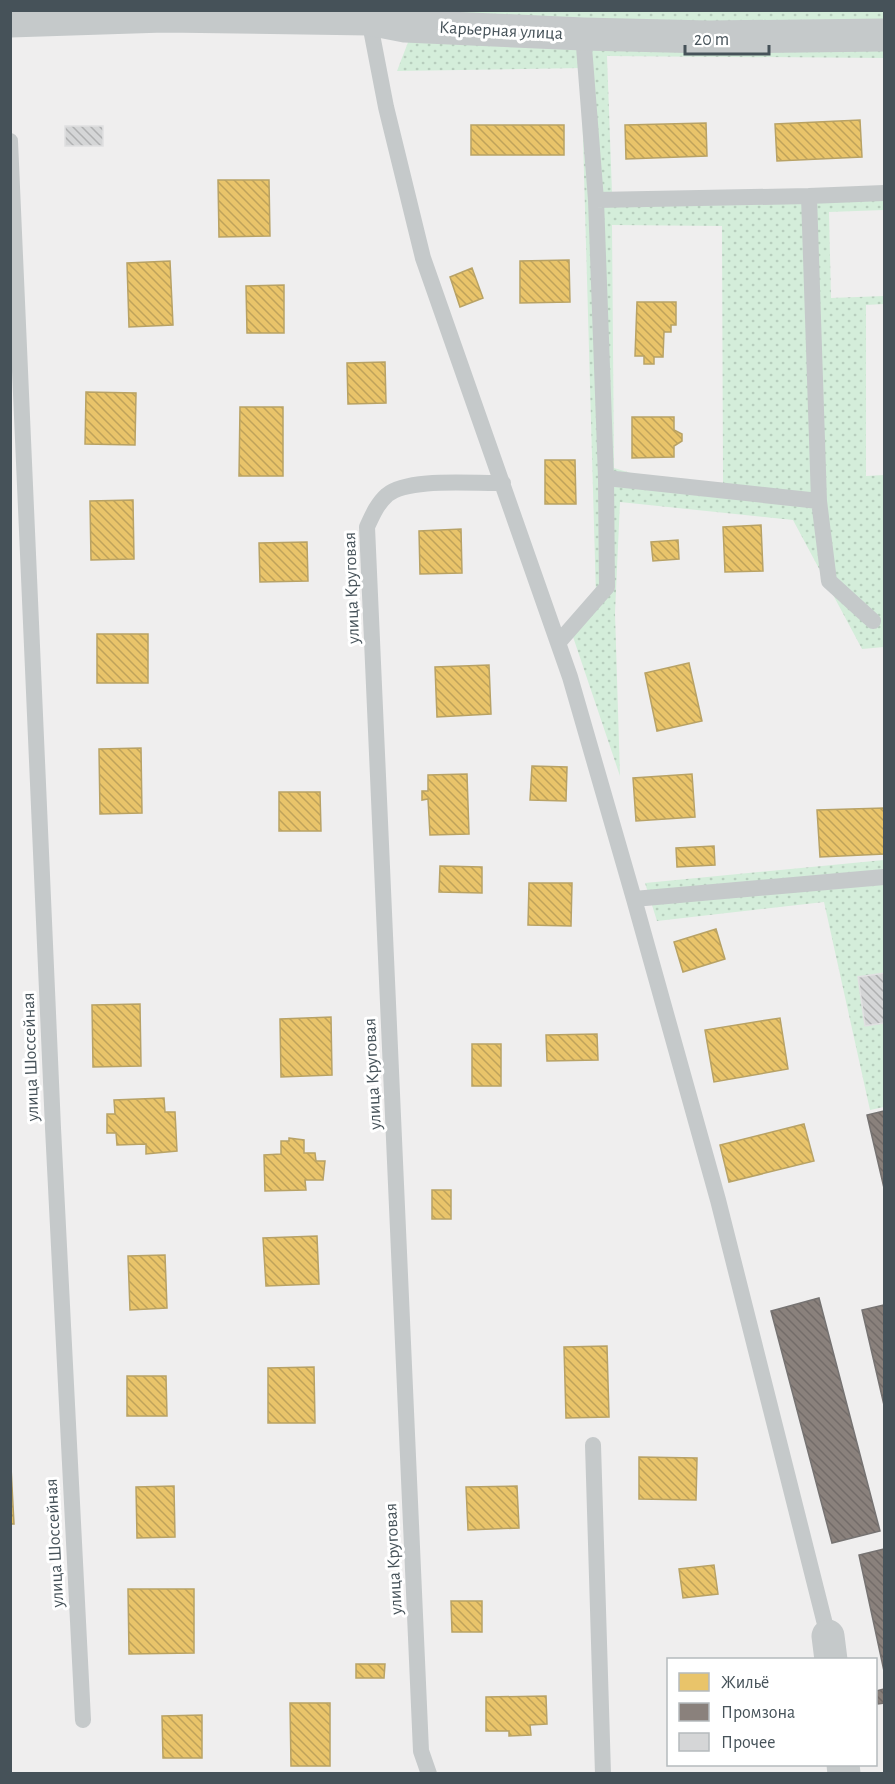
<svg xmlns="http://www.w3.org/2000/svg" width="895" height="1784" viewBox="0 0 895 1784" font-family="'Alegreya Sans',sans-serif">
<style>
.grass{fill:url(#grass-dots);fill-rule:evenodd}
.homes{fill:url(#homes-back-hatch);stroke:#b8a265;stroke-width:1.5}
.industry{fill:url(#industry-back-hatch);stroke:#767372;stroke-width:1.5}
.building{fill:url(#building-back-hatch);stroke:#e0e0e1;stroke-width:1.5}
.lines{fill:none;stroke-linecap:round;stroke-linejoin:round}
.lane{stroke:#c5c9ca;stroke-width:16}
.street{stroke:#c5c9ca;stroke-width:33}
.labels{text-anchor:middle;stroke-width:6;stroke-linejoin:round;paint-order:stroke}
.street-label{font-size:18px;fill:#465259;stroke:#fff}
</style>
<defs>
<pattern id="grass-dots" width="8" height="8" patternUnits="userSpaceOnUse" patternTransform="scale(1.5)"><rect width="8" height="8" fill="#d4edda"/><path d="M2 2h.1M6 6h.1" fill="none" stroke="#b7cdbd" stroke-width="1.8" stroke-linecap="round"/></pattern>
<pattern id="homes-back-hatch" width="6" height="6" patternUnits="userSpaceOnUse" patternTransform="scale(1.5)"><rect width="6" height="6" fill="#e9c46a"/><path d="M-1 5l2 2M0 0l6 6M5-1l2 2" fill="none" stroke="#bfa25a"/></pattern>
<pattern id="industry-back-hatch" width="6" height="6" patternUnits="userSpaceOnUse" patternTransform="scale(1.5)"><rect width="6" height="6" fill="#8a817c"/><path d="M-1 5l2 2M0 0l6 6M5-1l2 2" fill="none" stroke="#736c69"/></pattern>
<pattern id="building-back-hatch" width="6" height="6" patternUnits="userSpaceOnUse" patternTransform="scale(1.5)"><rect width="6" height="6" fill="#d5d6d7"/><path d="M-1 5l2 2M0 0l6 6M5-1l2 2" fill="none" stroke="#afb0b1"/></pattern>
</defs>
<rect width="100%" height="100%" fill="#efeeee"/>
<path class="grass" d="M 420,11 L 884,11 L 884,58 L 607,56 L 612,193 L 884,191 L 884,210 L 829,212 L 831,298 L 884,296 L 884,304 L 866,305 L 866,476 L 884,475 L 884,647 L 862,649 L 793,520 L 620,502 L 615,613 L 620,776 L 568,622 L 596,596 L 581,68 L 397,71 ZM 612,225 L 722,226 L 723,483 L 654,480 L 614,468 Z
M 884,860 L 884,1107 L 870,1110 L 824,902 L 657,921 L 645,883 Z"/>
<path class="homes" d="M 860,120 L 862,157 L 777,161 L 775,124 Z
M 706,123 L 707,156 L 626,159 L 625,125 Z
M 471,125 L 564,125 L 564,155 L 471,155 Z
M 218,180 L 269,180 L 270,236 L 219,237 Z
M 569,260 L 570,302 L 520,303 L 520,261 Z
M 170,261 L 173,325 L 129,327 L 127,263 Z
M 472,268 L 483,298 L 460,307 L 450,277 Z
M 284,285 L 284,333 L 247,333 L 246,286 Z
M 637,302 L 676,302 L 676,325 L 671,325 L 671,332 L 664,332 L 663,357 L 654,357 L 654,364 L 644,364 L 644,356 L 635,356 Z
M 385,362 L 386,403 L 348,404 L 347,363 Z
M 86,392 L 136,393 L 135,445 L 85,444 Z
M 240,407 L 283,407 L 283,476 L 239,476 Z
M 632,417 L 674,417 L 674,430 L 682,434 L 682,441 L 674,446 L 674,457 L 632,458 Z
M 545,460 L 575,460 L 576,504 L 545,504 Z
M 133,500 L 134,559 L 91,560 L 90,501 Z
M 761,525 L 763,571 L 725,572 L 723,527 Z
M 461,529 L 462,573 L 420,574 L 419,531 Z
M 678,540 L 679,559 L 653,561 L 651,542 Z
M 307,542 L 308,581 L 260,582 L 259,543 Z
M 97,634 L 148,634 L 148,683 L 97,683 Z
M 689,663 L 702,721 L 657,731 L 645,673 Z
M 489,665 L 491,714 L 437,717 L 435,667 Z
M 141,748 L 142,813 L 100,814 L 99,749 Z
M 532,766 L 567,767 L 566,801 L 530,800 Z
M 467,774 L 469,834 L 430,835 L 428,799 L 422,800 L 422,791 L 428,791 L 428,775 Z
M 692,774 L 695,817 L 636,821 L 633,778 Z
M 279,792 L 320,792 L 321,831 L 279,831 Z
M 884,808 L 884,854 L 820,857 L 817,810 Z
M 714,846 L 715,865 L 677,867 L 676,848 Z
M 440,866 L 482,867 L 482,893 L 439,892 Z
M 529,883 L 572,883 L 571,926 L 528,925 Z
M 716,929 L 725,959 L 683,972 L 674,942 Z
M 140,1004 L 141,1066 L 93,1067 L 92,1005 Z
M 331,1017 L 332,1075 L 281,1077 L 280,1019 Z
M 780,1018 L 788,1069 L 714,1082 L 705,1030 Z
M 597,1034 L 598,1060 L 547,1061 L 546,1035 Z
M 472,1044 L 501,1044 L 501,1086 L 472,1086 Z
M 164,1098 L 165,1112 L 175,1112 L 177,1151 L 146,1154 L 146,1144 L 117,1145 L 116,1133 L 107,1133 L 107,1114 L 115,1114 L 114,1100 Z
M 804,1124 L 814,1161 L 729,1182 L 720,1145 Z
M 289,1138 L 304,1140 L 304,1153 L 315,1153 L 316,1161 L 325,1161 L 323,1180 L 305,1180 L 306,1190 L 265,1191 L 264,1155 L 281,1154 L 281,1141 L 289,1141 Z
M 432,1190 L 451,1190 L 451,1219 L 432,1219 Z
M 317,1236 L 319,1284 L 266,1286 L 263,1238 Z
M 165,1255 L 167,1308 L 130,1310 L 128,1256 Z
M 607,1346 L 609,1417 L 566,1418 L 564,1347 Z
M 314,1367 L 315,1423 L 268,1423 L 268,1368 Z
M 127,1376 L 166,1376 L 167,1416 L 127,1416 Z
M 10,1448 L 14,1524 L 10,1524 Z
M 639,1457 L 697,1458 L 696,1500 L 639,1499 Z
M 174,1486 L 175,1537 L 137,1538 L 136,1487 Z
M 517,1486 L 519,1528 L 468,1530 L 466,1487 Z
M 714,1565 L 718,1594 L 683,1598 L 679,1569 Z
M 128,1589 L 194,1589 L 194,1653 L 129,1654 Z
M 451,1601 L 482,1601 L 482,1632 L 452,1632 Z
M 356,1664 L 385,1664 L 384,1678 L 356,1678 Z
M 546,1696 L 547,1724 L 530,1725 L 531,1735 L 509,1736 L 509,1731 L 486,1731 L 486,1697 Z
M 290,1703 L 330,1703 L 330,1766 L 291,1766 Z
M 202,1715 L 202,1758 L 163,1758 L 162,1716 Z"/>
<path class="industry" d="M 884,1111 L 884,1188 L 867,1115 Z
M 819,1298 L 880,1531 L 832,1543 L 771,1311 Z
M 884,1305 L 884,1405 L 862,1310 Z
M 884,1549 L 884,1671 L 859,1555 Z
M 884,1689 L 884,1703 L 878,1704 L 876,1691 Z"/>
<path class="building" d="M 65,126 L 103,126 L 103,146 L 65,146 Z
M 884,973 L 884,1023 L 865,1026 L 858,977 Z"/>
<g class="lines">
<path class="lane" d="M 369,19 L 386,107 L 423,258 L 570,677 L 634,899 L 718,1200 L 828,1636
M 583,34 L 596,200 L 606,478 L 819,501 L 809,196 L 884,193
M 10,141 L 53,1128 L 83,1720
M 596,200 L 809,196
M 819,501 L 829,581 L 873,621
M 558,643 L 607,587 L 606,478
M 634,899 L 884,877
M 593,1445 L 603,1774
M 429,1774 L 421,1751 L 367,527 C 372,516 377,504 387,495 C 408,477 475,484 503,483"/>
<path class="street" d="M 10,21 L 164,16 L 369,19 L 405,26 L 583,34 L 709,37 L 884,35
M 828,1636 L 831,1660
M 843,1764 L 844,1774"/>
</g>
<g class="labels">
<g class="street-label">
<text transform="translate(501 30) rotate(3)" y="6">Карьерная улица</text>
<text transform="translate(351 588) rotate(-92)" y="6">улица Круговая</text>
<text transform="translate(30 1057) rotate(-92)" y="6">улица Шоссейная</text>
<text transform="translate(372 1074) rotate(-93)" y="6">улица Круговая</text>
<text transform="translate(54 1543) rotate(-93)" y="6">улица Шоссейная</text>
<text transform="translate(393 1559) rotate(-93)" y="6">улица Круговая</text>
</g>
</g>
<rect width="895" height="1784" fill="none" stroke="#465259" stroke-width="24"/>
<rect x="667" y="1658" width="210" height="108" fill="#ffffff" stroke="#b5babd" stroke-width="1.5"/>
<rect x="679" y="1673" width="30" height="18" fill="#e9c46a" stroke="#b5babd" stroke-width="1.5"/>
<text x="721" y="1688" font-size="18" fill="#465259">Жильё</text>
<rect x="679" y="1703" width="30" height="18" fill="#8a817c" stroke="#b5babd" stroke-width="1.5"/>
<text x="721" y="1718" font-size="18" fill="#465259">Промзона</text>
<rect x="679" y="1733" width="30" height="18" fill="#d5d6d7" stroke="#b5babd" stroke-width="1.5"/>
<text x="721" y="1748" font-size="18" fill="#465259">Прочее</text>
<path d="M685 45v9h84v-9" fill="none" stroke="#465259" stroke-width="3"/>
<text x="694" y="45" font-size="18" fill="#465259" stroke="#ffffff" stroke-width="4.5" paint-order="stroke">20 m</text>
</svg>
